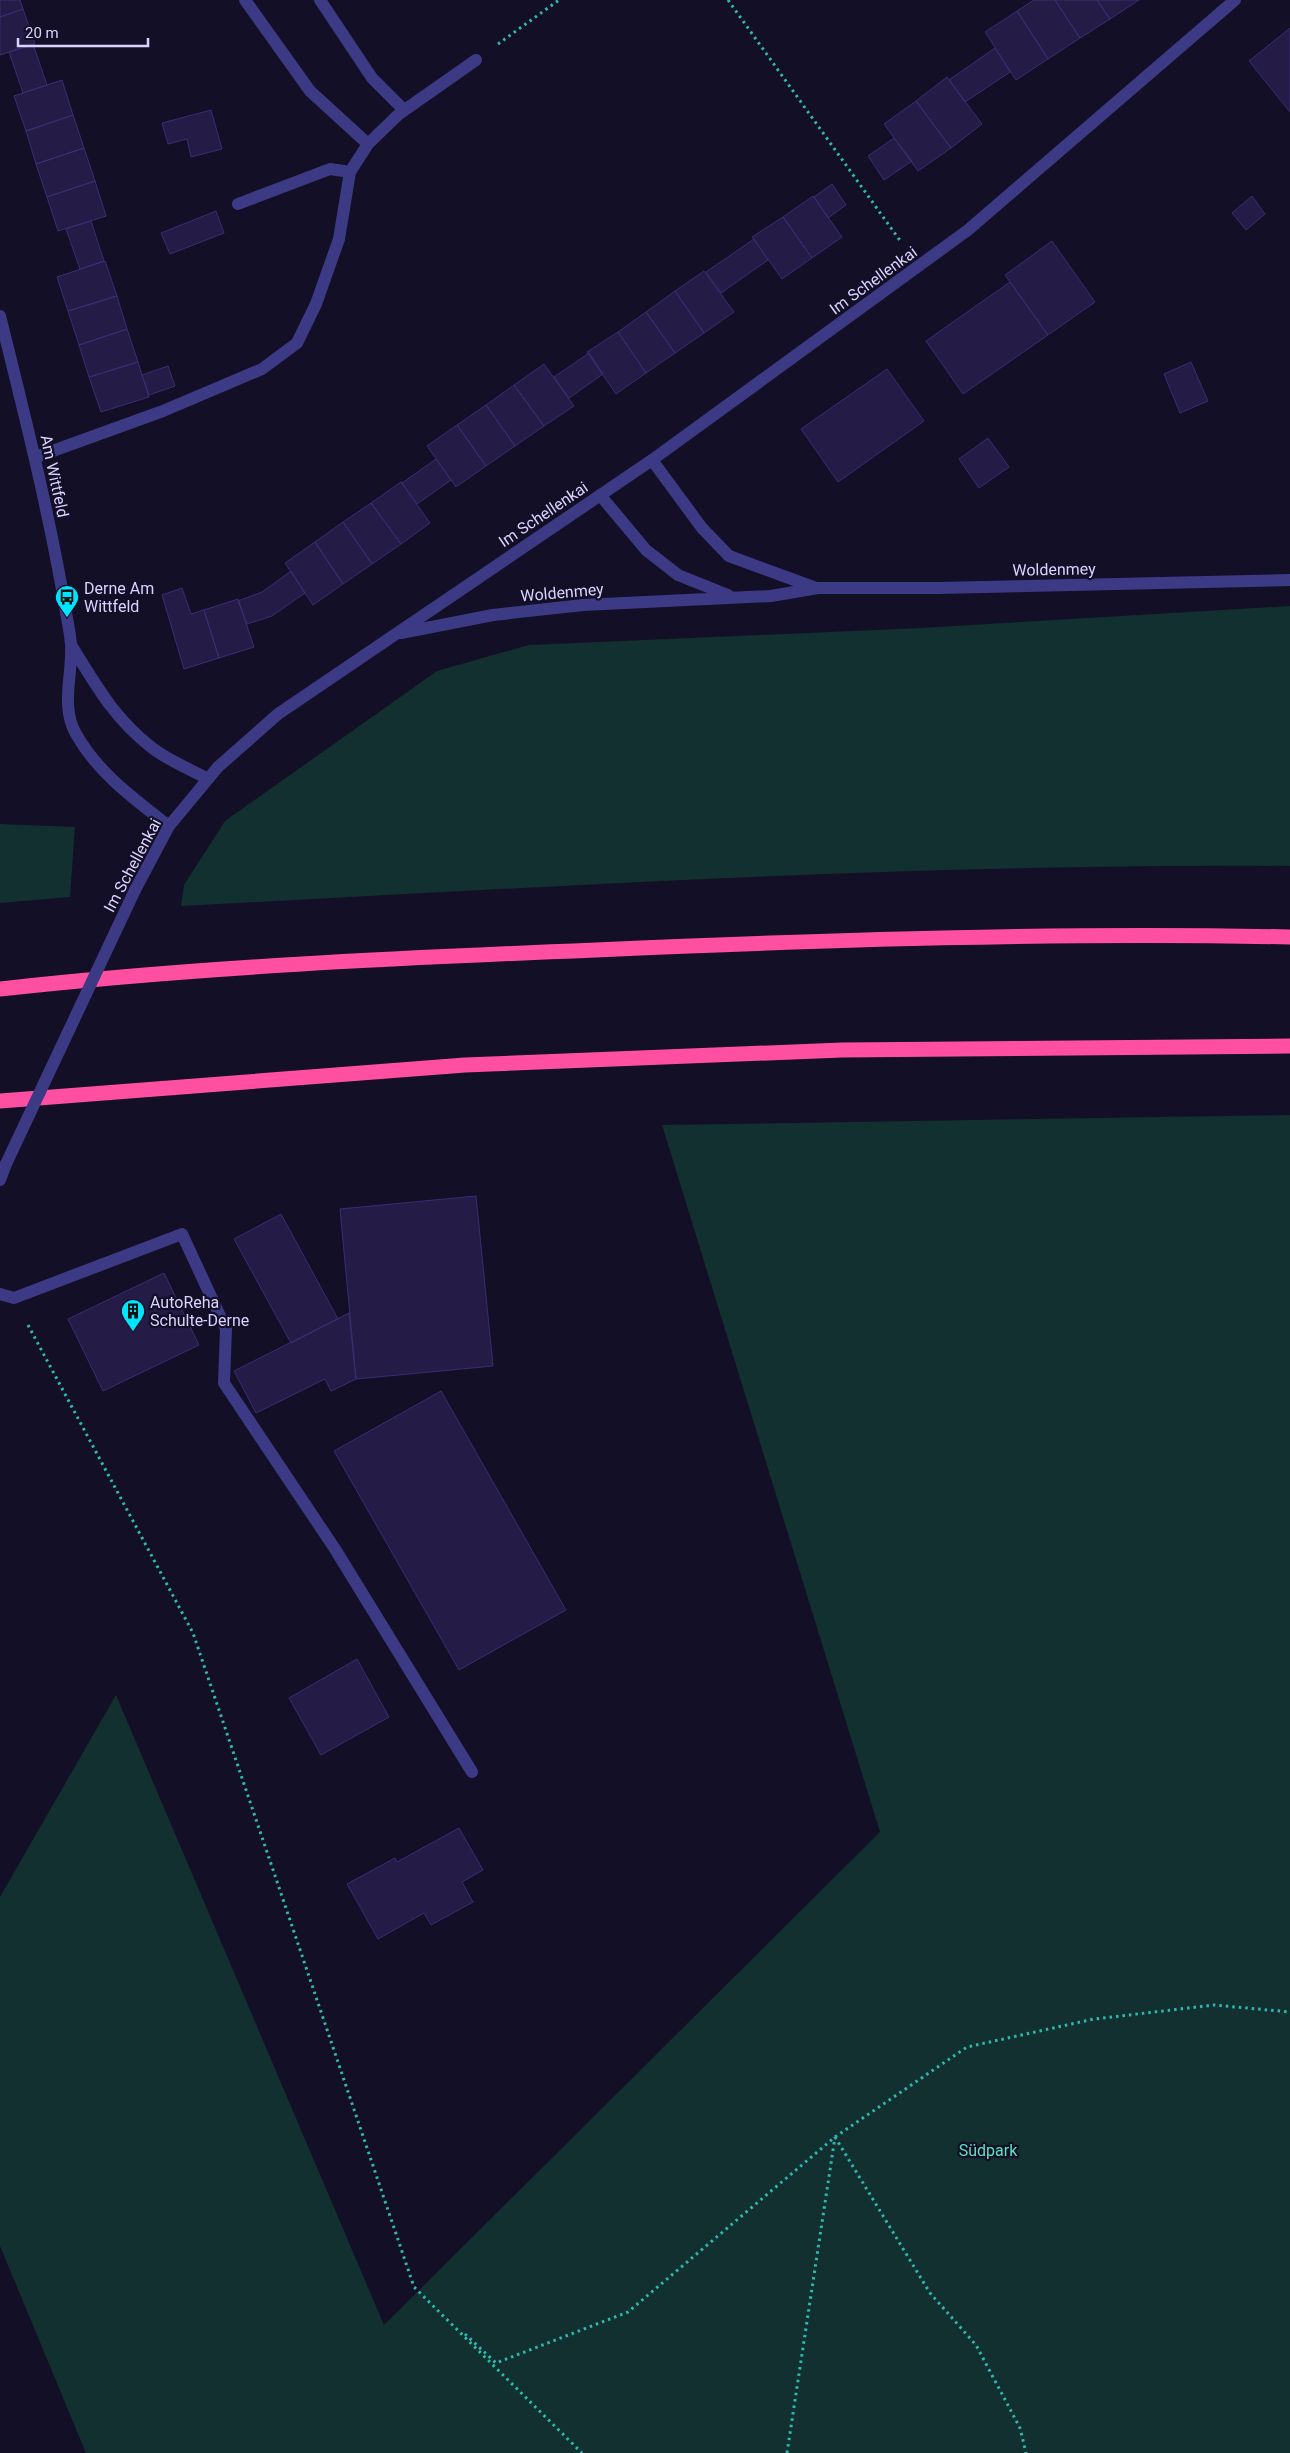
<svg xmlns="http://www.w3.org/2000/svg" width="1290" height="2453" viewBox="0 0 1290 2453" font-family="Roboto,sans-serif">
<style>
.green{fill:#12302f}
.building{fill:#241b47;stroke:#3b2d73}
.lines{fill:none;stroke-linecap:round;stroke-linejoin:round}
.path{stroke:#2fb8b0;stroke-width:3;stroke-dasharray:2.5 4;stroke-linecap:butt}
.minor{stroke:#3d3a85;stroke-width:12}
.highway{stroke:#ff4fa3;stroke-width:15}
.minor-bridge{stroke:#3d3a85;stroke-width:12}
.labels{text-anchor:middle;stroke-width:4.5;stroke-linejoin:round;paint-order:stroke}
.street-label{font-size:16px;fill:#d9d4ff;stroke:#130f26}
.poi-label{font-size:16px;fill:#d9d4ff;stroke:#130f26;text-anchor:start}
.park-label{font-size:16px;fill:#5fe0c0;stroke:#130f26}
</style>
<rect width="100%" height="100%" fill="#130f26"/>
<path class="green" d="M 1290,606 L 1290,866 C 920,863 550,887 181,906 L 184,885 L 225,821 L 437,671 L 529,645 L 921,628 Z
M 0,824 L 75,827 L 70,897 L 0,903 Z
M 1290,1115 L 1290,2453 L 86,2453 L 0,2246 L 0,1897 L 116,1695 L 384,2325 L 880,1832 L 662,1125 Z"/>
<path class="building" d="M 0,0 L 20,0 L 23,9 L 0,17 Z
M 1034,0 L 1055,0 L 1080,38 L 1048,59 L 1017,11 Z
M 1055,0 L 1097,0 L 1110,19 L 1080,38 Z
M 1097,0 L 1139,0 L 1110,19 Z
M 23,9 L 35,44 L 0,55 L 0,17 Z
M 1017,11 L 1048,59 L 1016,80 L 985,32 Z
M 1290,28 L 1290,112 L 1249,61 Z
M 33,44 L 47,85 L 23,93 L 9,52 Z
M 995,48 L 1010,72 L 965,102 L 949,80 Z
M 947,77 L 982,124 L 951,148 L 916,101 Z
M 62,80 L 73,115 L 26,131 L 14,96 Z
M 916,101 L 951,148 L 918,171 L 884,124 Z
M 211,110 L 222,149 L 191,157 L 187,139 L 168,144 L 162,123 Z
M 73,115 L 84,148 L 36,164 L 26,131 Z
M 894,138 L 912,161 L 884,180 L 868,156 Z
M 84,148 L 95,181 L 47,197 L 36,164 Z
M 95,181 L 106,216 L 58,231 L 47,197 Z
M 832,184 L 846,205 L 828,218 L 814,197 Z
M 813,196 L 842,237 L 812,258 L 783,217 Z
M 1252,196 L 1265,214 L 1246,230 L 1232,213 Z
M 216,211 L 224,233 L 170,254 L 161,233 Z
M 783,217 L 812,258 L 782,279 L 752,237 Z
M 91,221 L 104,261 L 80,269 L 66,229 Z
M 754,239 L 768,260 L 721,293 L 706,272 Z
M 1052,241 L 1095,302 L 1048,335 L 1005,275 Z
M 105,261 L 117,296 L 68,311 L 57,277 Z
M 704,271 L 734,312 L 704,333 L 675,291 Z
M 1010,282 L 1048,335 L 963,394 L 926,341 Z
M 675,291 L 704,333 L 675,353 L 646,312 Z
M 117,296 L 127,329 L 79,345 L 68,311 Z
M 646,312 L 675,353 L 646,373 L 618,332 Z
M 127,329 L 138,362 L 89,377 L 79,345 Z
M 618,332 L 646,373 L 616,394 L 587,352 Z
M 589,353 L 603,374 L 569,398 L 554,377 Z
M 138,362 L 149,397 L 101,412 L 89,377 Z
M 1191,362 L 1208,401 L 1180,413 L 1164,374 Z
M 544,364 L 574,406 L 544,426 L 514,385 Z
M 168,366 L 175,386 L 149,395 L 142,375 Z
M 887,369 L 924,421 L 838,482 L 801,429 Z
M 514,385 L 544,426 L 515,446 L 486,405 Z
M 486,405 L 515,446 L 486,466 L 457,425 Z
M 457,425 L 486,466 L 456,487 L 427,446 Z
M 988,438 L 1009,467 L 979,488 L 959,459 Z
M 436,459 L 451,480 L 417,504 L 402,483 Z
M 401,482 L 430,523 L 401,544 L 371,503 Z
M 371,503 L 401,544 L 372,564 L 343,522 Z
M 343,522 L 372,564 L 343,584 L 315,542 Z
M 315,542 L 343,584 L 313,605 L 285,563 Z
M 291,571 L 305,593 L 272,616 L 247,624 L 238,601 L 262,592 Z
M 182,588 L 191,614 L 204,610 L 219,658 L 184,669 L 162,595 Z
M 238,599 L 254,647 L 219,658 L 204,610 Z
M 476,1196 L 493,1366 L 356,1379 L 340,1209 Z
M 281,1214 L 338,1319 L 291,1343 L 234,1239 Z
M 164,1273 L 199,1345 L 103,1391 L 68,1319 Z
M 349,1313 L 356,1379 L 331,1391 L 325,1379 L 256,1413 L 234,1371 Z
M 441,1391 L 566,1610 L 459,1670 L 334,1451 Z
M 357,1659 L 389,1717 L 321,1755 L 289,1698 Z
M 459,1828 L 483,1870 L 462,1882 L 473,1902 L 431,1925 L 424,1913 L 378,1939 L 347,1884 L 395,1858 L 397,1862 Z"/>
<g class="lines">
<path class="path" d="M 728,0 L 901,242
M 498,44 L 559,0
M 28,1325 L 193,1633 L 414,2287 L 582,2453
M 835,2137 L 930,2293 L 976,2345 L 1020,2428 L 1026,2453
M 465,2334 L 496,2363 L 628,2312 L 835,2137 L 967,2047 L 1094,2019 L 1214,2005 L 1290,2012
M 787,2453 L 835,2137"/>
<path class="minor" d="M 245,0 L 310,91 L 368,144
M 320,0 L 372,78 L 404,110
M 238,204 L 330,169 L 350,172
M 0,316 C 25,416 50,516 67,618 C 69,627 70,636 71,644 C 73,674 60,706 76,734 C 98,773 134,799 169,826
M 36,457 L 163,411 L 262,369 L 297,343 L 316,304 L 339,239 L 350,172 L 368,144 L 399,114 L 476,60
M 652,460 L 702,528 L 729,556 L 816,588
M 600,495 L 646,550 L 678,575 L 728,595
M 401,633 L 493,615 L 583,605 L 771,596 L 818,588 L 938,588 L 1290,580
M 71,645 C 96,685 113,717 151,747 C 167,760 190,769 208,779
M 135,890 L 169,826 L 218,767 L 278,714 L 652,460 L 968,230 L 1235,0
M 0,1180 L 6,1164
M 0,1294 L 14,1298 L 182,1234 L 226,1329 L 224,1383 L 335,1549 L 472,1772"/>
<path class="highway" d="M 0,989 C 198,967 397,958 596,950 C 827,940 1059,932 1290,937
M 0,1101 L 465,1065 L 842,1050 L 1290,1046"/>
<path class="minor-bridge" d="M 6,1164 L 135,890"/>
</g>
<defs>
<g id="bus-pin" transform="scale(1.25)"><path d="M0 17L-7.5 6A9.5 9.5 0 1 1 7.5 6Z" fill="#00e5ff" stroke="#130f26"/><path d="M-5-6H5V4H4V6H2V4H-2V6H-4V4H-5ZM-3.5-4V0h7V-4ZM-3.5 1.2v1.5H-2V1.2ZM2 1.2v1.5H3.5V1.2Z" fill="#111"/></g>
<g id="building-pin" transform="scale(1.25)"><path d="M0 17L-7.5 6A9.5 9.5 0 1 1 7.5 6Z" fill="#00e5ff" stroke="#130f26"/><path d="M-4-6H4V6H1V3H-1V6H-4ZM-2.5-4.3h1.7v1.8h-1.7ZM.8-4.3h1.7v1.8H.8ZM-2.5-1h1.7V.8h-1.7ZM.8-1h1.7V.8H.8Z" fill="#111"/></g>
</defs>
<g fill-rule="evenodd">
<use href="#bus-pin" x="67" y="597"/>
<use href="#building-pin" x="133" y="1311"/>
</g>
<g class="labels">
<g class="street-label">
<text transform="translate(873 280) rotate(-36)" y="6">Im Schellenkai</text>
<text transform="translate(55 476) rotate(78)" y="6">Am Wittfeld</text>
<text transform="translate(543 514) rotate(-34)" y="6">Im Schellenkai</text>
<text transform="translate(1054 569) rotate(-1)" y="6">Woldenmey</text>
<text transform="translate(562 592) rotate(-5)" y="6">Woldenmey</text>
<text transform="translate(132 865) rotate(-62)" y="6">Im Schellenkai</text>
</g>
<g class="poi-label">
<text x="84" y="594">Derne Am<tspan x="84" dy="18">Wittfeld</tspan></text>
<text x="150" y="1308">AutoReha<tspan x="150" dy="18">Schulte-Derne</tspan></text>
</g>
<g class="park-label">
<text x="988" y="2156">Südpark</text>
</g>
</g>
<path d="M18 38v8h130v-8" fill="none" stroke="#d9d4ff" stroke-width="2.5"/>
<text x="25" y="38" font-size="15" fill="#d9d4ff" stroke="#130f26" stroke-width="4" paint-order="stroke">20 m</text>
</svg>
